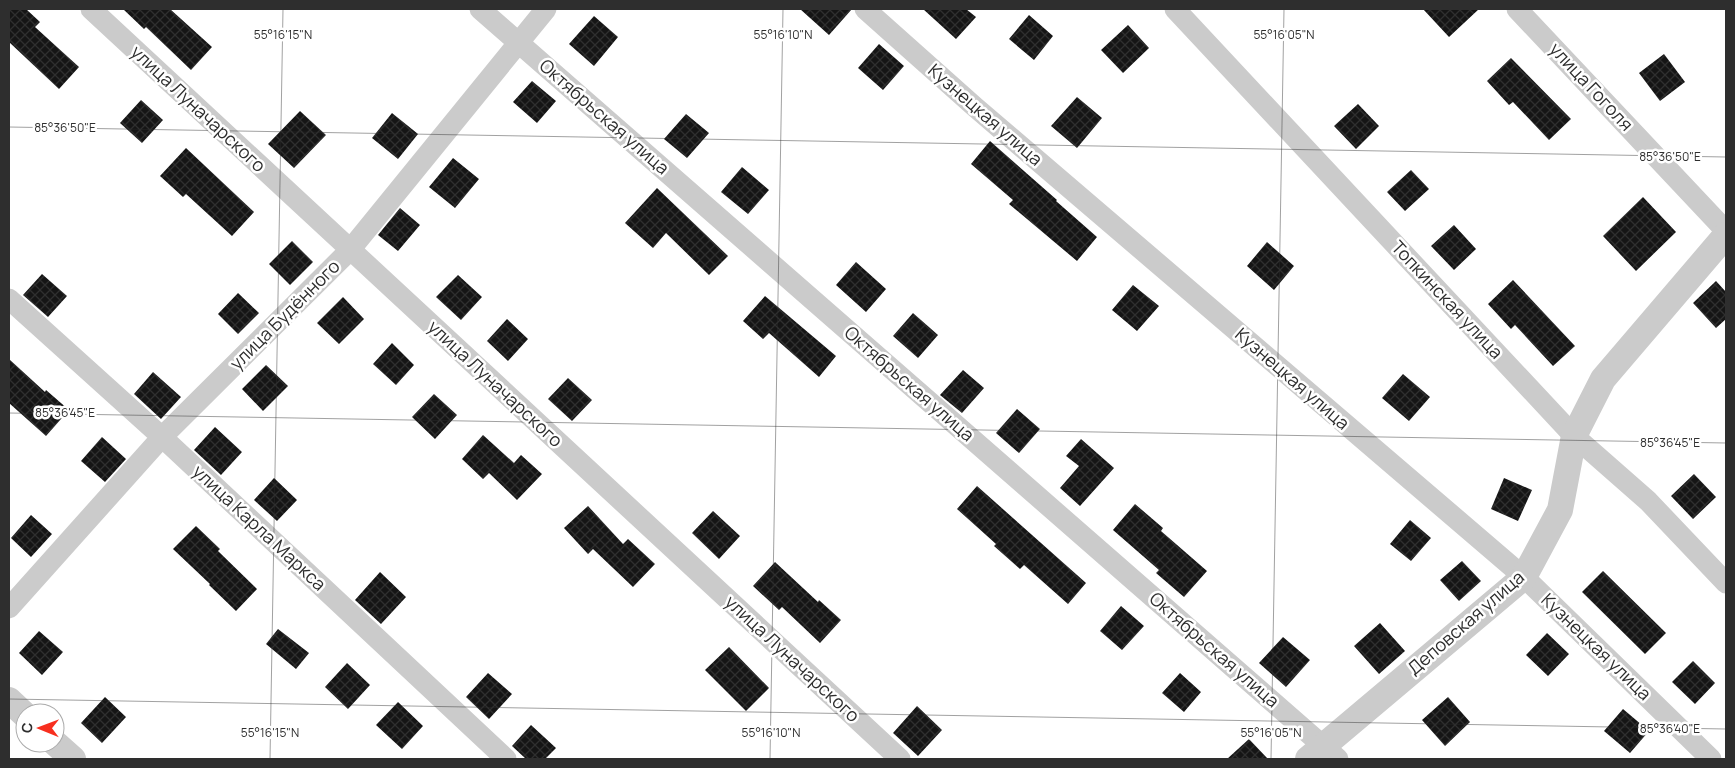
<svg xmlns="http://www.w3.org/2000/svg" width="1735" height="768" viewBox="0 0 1735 768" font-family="Manrope,sans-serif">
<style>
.building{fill:url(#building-cross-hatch)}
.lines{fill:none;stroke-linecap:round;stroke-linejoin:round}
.minor{stroke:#cbcbcb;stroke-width:21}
.tertiary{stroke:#cbcbcb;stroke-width:26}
.ticks{fill:none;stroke:#2e2e2e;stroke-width:1;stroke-opacity:0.45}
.labels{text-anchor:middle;stroke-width:5;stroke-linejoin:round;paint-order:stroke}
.street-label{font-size:18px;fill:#2e2e2e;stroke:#fff}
.ticks-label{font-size:12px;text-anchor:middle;fill:#2e2e2e;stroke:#fff;stroke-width:5;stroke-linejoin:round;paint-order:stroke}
</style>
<defs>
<pattern id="building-cross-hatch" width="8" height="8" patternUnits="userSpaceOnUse" patternTransform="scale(1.25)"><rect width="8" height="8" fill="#151515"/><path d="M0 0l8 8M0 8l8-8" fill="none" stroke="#2f2f2f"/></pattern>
</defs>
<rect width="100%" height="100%" fill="#fff"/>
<path class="building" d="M 9,9 L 26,9 L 40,22 L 35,27 L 79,67 L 59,89 L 9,42 Z
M 123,9 L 170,9 L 212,47 L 191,70 L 146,27 L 144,29 Z
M 800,9 L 852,9 L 829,35 Z
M 923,9 L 966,9 L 976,17 L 956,39 Z
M 1423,9 L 1479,9 L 1449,37 Z
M 1029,15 L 1053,36 L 1034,60 L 1009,39 Z
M 594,16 L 618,37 L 594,66 L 569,44 Z
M 1128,25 L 1149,48 L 1123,73 L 1101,50 Z
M 879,44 L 904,66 L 883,90 L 858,68 Z
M 1664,54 L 1685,82 L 1660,101 L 1639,73 Z
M 1511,58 L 1571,119 L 1549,140 L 1513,102 L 1509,105 L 1487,81 Z
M 532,81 L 556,101 L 537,123 L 513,102 Z
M 1077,97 L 1102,118 L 1077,148 L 1051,126 Z
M 141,100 L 163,120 L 142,143 L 120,123 Z
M 1358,104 L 1379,126 L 1356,149 L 1334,126 Z
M 300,111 L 326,135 L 294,168 L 268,144 Z
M 392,113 L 418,134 L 398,159 L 372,138 Z
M 686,114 L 709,133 L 687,158 L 664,139 Z
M 990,141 L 1057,200 L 1056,201 L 1097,237 L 1077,261 L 1009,204 L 1013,200 L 971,164 Z
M 186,148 L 254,212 L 232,236 L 186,194 L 183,197 L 160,176 Z
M 453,158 L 479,179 L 455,208 L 429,187 Z
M 742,167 L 769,190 L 748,214 L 721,192 Z
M 1411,170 L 1429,189 L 1405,211 L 1387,192 Z
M 657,188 L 728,256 L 709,275 L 666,233 L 653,248 L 625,223 Z
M 1643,197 L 1676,232 L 1636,271 L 1603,236 Z
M 400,208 L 420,225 L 398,251 L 378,235 Z
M 1454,225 L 1476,249 L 1454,270 L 1431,246 Z
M 292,241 L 313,262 L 290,285 L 269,264 Z
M 1267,242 L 1294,266 L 1274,290 L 1247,266 Z
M 856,262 L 886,289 L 866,312 L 836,285 Z
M 42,274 L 67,296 L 48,317 L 23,295 Z
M 458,275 L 482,297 L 461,320 L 436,297 Z
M 1513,280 L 1575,346 L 1553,366 L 1515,325 L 1511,329 L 1488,304 Z
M 1716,281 L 1726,292 L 1726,319 L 1716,328 L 1693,303 Z
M 1133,285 L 1159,306 L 1137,331 L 1112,310 Z
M 238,293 L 259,313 L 238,334 L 218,314 Z
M 765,296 L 836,356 L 819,377 L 769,333 L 763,339 L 743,321 Z
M 343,297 L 364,319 L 339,344 L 317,323 Z
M 913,313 L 938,335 L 918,358 L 893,336 Z
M 507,319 L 528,339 L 508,361 L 487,341 Z
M 392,343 L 414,365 L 396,385 L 373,364 Z
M 9,359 L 45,392 L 46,390 L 69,410 L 46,436 L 9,403 Z
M 266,365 L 288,386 L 263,411 L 242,389 Z
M 963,370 L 984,388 L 962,413 L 940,395 Z
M 153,372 L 181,397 L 161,419 L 134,394 Z
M 1403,374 L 1430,397 L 1409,421 L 1382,398 Z
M 568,378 L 592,400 L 572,421 L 548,399 Z
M 434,394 L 457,415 L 435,439 L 412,417 Z
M 1017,409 L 1040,429 L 1019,453 L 996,433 Z
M 215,427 L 242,452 L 221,475 L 194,450 Z
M 483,435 L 514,463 L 521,455 L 542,474 L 517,500 L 489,473 L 483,479 L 462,459 Z
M 102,437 L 126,459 L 105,482 L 81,461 Z
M 1081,439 L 1114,468 L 1080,506 L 1060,488 L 1079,466 L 1066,456 Z
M 1694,474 L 1716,497 L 1693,519 L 1671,496 Z
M 274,478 L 297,500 L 277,521 L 254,500 Z
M 1504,478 L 1532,490 L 1518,521 L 1491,509 Z
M 977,486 L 1086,583 L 1068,604 L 1024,565 L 1020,569 L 994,546 L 996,544 L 957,509 Z
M 1135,504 L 1163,528 L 1161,531 L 1207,571 L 1184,597 L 1156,573 L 1159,570 L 1113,530 Z
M 588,506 L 623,544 L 628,539 L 655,564 L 633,587 L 593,549 L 588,554 L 564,528 Z
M 713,511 L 740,536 L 719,559 L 692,533 Z
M 31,515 L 52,534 L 31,557 L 11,538 Z
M 1410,520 L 1431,538 L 1411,561 L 1390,544 Z
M 196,526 L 220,549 L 218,551 L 257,589 L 236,611 L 209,585 L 210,584 L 173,549 Z
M 1462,561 L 1481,581 L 1459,601 L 1440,580 Z
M 775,562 L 818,602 L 819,600 L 841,620 L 820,643 L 782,607 L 779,610 L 753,586 Z
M 1603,571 L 1666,633 L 1645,654 L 1582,592 Z
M 380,572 L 406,597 L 381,624 L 355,600 Z
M 1121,606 L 1144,626 L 1122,650 L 1100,631 Z
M 1380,623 L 1405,651 L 1379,674 L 1354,646 Z
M 278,629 L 309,653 L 296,669 L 266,644 Z
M 39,631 L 63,652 L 42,675 L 19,653 Z
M 1547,633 L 1569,654 L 1548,676 L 1526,655 Z
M 1283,637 L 1310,660 L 1286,687 L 1259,663 Z
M 729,647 L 769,688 L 746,711 L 705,670 Z
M 1693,661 L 1715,683 L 1695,704 L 1672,682 Z
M 347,663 L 370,685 L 348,709 L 325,687 Z
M 488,673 L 512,694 L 489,719 L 466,697 Z
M 1180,673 L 1201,692 L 1184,712 L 1162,693 Z
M 105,697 L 126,717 L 102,743 L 81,723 Z
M 1448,697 L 1470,722 L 1445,746 L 1422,720 Z
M 398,702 L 423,726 L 402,749 L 376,725 Z
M 917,706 L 942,730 L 918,756 L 893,733 Z
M 1623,709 L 1649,731 L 1630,753 L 1604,731 Z
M 531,725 L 556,748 L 545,759 L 526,759 L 512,746 Z
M 1249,739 L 1268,759 L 1227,759 Z"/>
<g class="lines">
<path class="minor" d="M 91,9 L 900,759
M 480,9 L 1338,759
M 865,9 L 975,107 L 1524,577 L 1711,759
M 1175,9 L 1574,436 L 1648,501 L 1726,583
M 1517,9 L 1726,231
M 9,299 L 162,437 L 506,759
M 9,608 L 162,437 L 350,250 L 546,9"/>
<path class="tertiary" d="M 9,700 L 25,715
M 55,743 L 73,759
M 1308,759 L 1524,577 L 1560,510 L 1574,436 L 1603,379 L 1726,235"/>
</g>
<path class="ticks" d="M 9,127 L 1726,157M 9,413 L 1726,443M 9,699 L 1726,729M 270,759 L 283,9M 770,759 L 783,9M 1271,759 L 1284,9"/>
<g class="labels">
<g class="street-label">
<text transform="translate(1591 87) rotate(47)" y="6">улица Гоголя</text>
<text transform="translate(198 109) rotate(43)" y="6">улица Луначарского</text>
<text transform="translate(985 115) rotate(41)" y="6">Кузнецкая улица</text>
<text transform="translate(604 117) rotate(41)" y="6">Октябрьская улица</text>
<text transform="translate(1447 300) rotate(47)" y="6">Топкинская улица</text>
<text transform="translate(285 315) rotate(-45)" y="6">улица Будённого</text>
<text transform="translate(1292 379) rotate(41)" y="6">Кузнецкая улица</text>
<text transform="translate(495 384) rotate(43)" y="6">улица Луначарского</text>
<text transform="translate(909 384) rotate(41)" y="6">Октябрьская улица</text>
<text transform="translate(259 528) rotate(43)" y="6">улица Карла Маркса</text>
<text transform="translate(1466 623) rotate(-41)" y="6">Деповская улица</text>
<text transform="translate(1596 647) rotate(44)" y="6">Кузнецкая улица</text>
<text transform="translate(1214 650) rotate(41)" y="6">Октябрьская улица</text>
<text transform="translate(792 659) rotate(43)" y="6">улица Луначарского</text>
</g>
</g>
<g class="ticks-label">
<text x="283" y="39">55°16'15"N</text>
<text x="783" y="39">55°16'10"N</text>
<text x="1284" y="39">55°16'05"N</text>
<text x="65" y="132">85°36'50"E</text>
<text x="1670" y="161">85°36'50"E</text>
<text x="65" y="417">85°36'45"E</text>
<text x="1670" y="447">85°36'45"E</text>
<text x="1670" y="733">85°36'40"E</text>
<text x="270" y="737">55°16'15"N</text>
<text x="771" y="737">55°16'10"N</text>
<text x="1271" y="737">55°16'05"N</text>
</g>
<rect width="1735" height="768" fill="none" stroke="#2e2e2e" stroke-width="20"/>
<g transform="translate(40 728) rotate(271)"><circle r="24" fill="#ffffff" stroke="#ababab"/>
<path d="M0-4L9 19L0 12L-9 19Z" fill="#f72f1f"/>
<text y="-8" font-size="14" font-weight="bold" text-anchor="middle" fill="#2e2e2e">С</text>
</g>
</svg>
